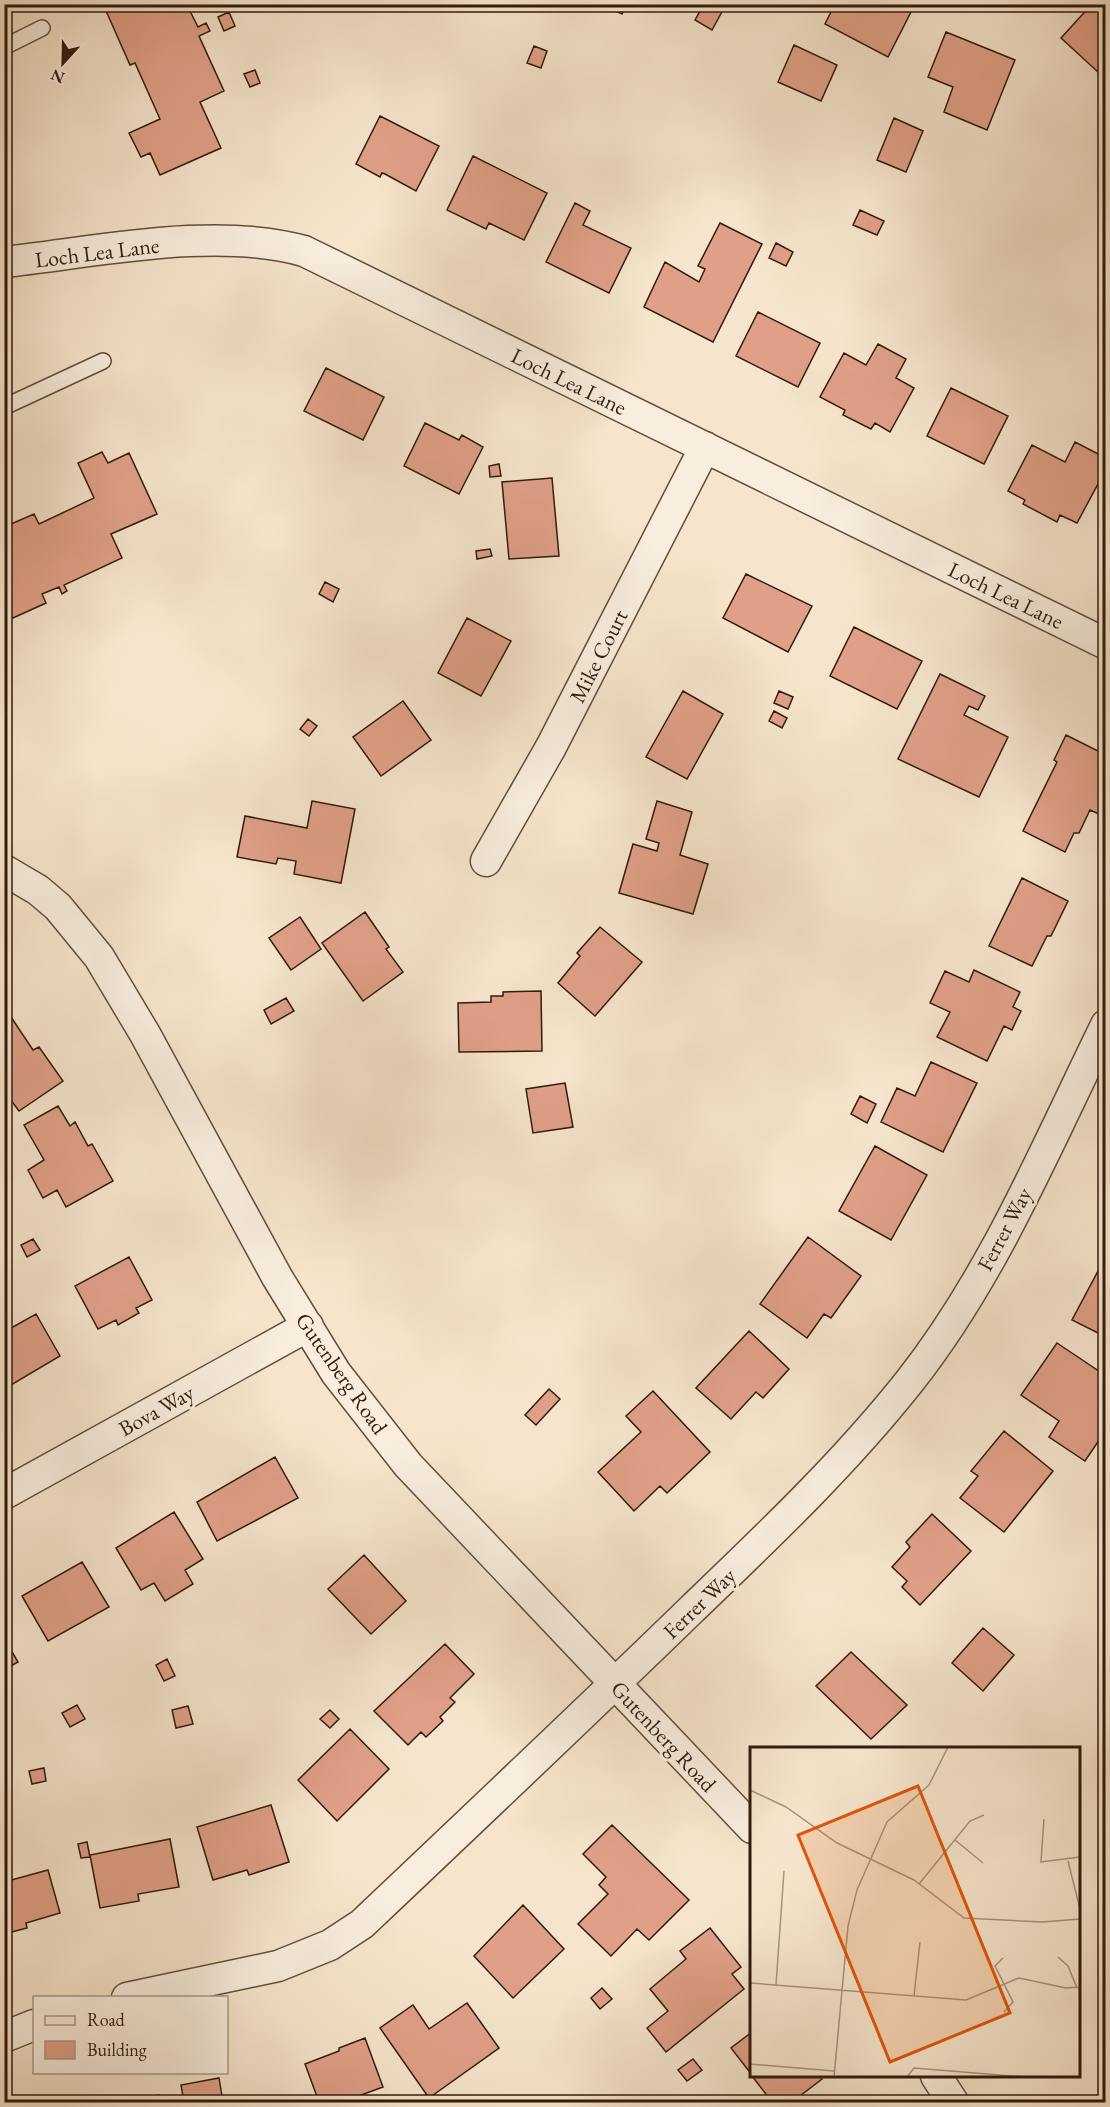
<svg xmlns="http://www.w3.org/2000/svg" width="1110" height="2107" viewBox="0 0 1110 2107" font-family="'EB Garamond',serif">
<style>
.building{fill:#e0a088;stroke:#301b0b;stroke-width:1.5}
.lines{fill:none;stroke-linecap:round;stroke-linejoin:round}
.lane-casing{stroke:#624e3b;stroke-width:18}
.street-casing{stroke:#624e3b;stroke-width:33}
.lane{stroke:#f9eede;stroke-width:15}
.street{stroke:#f9eede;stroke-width:30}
.labels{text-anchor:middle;stroke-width:6;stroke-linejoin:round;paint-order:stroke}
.street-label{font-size:22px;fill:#301b0b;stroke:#f9eede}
.inset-road{fill:none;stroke:#a7947f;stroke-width:1.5}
.view{fill:#df560c;fill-opacity:0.15;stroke:#df560c;stroke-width:3}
.inset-edge{fill:none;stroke:#301b0b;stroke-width:3}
</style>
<rect width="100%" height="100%" fill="#f6e5cc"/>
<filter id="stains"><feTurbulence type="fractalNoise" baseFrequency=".00333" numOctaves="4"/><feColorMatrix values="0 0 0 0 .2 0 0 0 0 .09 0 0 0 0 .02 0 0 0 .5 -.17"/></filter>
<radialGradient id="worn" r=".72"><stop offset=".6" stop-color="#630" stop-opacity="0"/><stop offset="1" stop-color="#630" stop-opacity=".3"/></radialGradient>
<path class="building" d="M 196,4 L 198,8 L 190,11 L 198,27 L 206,23 L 210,31 L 199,36 L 224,91 L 200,102 L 221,148 L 160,175 L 150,153 L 141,157 L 129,133 L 160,119 L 135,63 L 130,65 L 103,4 Z
M 601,4 L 627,4 L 622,14 Z
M 704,4 L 717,4 L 724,8 L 712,30 L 695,20 Z
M 835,4 L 897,4 L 911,12 L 888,57 L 825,24 Z
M 1092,4 L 1106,4 L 1106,63 L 1098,72 L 1061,38 Z
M 229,12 L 235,26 L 224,31 L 218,17 Z
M 946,32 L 1015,60 L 987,130 L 944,112 L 953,87 L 928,77 Z
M 794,45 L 837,65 L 821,101 L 778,82 Z
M 534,46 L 547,51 L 541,68 L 527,63 Z
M 255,70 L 260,83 L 250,87 L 244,74 Z
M 380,116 L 439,146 L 416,191 L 385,174 L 382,173 L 380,177 L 356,164 Z
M 894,118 L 923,131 L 906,172 L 877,160 Z
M 473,156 L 547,193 L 524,240 L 489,223 L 486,229 L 447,210 Z
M 575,203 L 590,211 L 583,225 L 631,248 L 609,293 L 546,262 Z
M 860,210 L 884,221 L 877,235 L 853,225 Z
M 720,223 L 762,244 L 713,342 L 644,307 L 665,262 L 699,282 L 705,269 L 698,266 Z
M 776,243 L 793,252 L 786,266 L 769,258 Z
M 758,312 L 820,343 L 798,387 L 736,356 Z
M 878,344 L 906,359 L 896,378 L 914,388 L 890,432 L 875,423 L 871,429 L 843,415 L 845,410 L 820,397 L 844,353 L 866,365 Z
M 326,368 L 384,397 L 363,440 L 304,411 Z
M 951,388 L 1008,416 L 984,464 L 927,436 Z
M 425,423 L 459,440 L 462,435 L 483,447 L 459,494 L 404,466 Z
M 1075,442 L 1106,458 L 1106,469 L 1077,523 L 1060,515 L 1057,522 L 1023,504 L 1025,500 L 1008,491 L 1032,445 L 1065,462 Z
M 102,452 L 108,463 L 129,453 L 157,514 L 111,534 L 122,558 L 64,585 L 67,591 L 62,594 L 59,587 L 42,594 L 46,603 L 4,622 L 4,527 L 34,514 L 39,524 L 94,498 L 78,463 Z
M 499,464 L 501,476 L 490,477 L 489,466 Z
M 552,478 L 559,556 L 509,559 L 502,482 Z
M 490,549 L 492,556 L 477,559 L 476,551 Z
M 746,574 L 812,606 L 788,652 L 723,618 Z
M 325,582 L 339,589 L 333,602 L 319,594 Z
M 467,618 L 511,641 L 481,696 L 438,673 Z
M 854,627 L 922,661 L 897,709 L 830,676 Z
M 940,674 L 985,696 L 978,710 L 969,706 L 964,715 L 1008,737 L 979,797 L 898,759 Z
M 683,691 L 723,714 L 687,779 L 646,757 Z
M 779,691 L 793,697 L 788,709 L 774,703 Z
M 403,701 L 431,740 L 381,776 L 353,737 Z
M 774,711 L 787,718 L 782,728 L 769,721 Z
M 308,719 L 317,726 L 309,736 L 300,729 Z
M 1066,735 L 1106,755 L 1106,817 L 1090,810 L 1079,833 L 1074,833 L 1065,852 L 1023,831 L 1057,762 L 1054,760 Z
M 312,801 L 355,809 L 341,883 L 294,874 L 296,861 L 278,858 L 276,864 L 237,857 L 245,816 L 307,828 Z
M 657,801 L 692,812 L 680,855 L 708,864 L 693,914 L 619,893 L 633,844 L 657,851 L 659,843 L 646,839 Z
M 1022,878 L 1068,901 L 1051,936 L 1047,936 L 1032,966 L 989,946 Z
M 365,912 L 389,947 L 386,949 L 403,972 L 363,1001 L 322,943 Z
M 300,917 L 321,949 L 291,970 L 269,938 Z
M 600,927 L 642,962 L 595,1016 L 558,983 L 580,956 L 577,953 Z
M 974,970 L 1020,992 L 1013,1007 L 1021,1011 L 1017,1019 L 1012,1030 L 1004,1026 L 987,1061 L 937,1037 L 950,1012 L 930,1003 L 945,971 L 969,982 Z
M 541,991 L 542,1051 L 459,1052 L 458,1003 L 491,1002 L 491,996 L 503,996 L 503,992 Z
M 286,998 L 294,1011 L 271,1024 L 264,1010 Z
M 11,1017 L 33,1050 L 39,1047 L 63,1081 L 19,1111 L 4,1091 L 4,1022 Z
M 931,1062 L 977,1083 L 943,1152 L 881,1122 L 897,1088 L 915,1096 Z
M 565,1083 L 573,1127 L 533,1133 L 526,1089 Z
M 860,1096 L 876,1104 L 867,1123 L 851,1114 Z
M 58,1106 L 70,1126 L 75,1122 L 88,1146 L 92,1144 L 113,1181 L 66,1207 L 57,1190 L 43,1198 L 28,1170 L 44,1160 L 24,1125 Z
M 875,1146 L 927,1175 L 891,1240 L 839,1211 Z
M 808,1237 L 861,1276 L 831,1318 L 824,1314 L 807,1338 L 760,1304 Z
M 33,1239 L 40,1250 L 27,1257 L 21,1245 Z
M 1106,1256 L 1106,1337 L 1072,1320 Z
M 129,1257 L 152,1300 L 136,1308 L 139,1313 L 118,1325 L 116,1320 L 98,1329 L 75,1286 Z
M 36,1314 L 60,1356 L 6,1388 L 4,1332 Z
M 749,1331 L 789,1369 L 763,1398 L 756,1392 L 731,1419 L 696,1388 Z
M 1057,1343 L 1106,1376 L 1106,1430 L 1085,1461 L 1049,1437 L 1059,1421 L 1021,1395 Z
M 549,1389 L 560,1399 L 536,1425 L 525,1415 Z
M 653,1391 L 710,1452 L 667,1493 L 660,1486 L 634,1511 L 598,1472 L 641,1432 L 626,1416 Z
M 1004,1431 L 1053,1471 L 1004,1532 L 960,1498 L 978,1476 L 971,1471 Z
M 275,1457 L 298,1498 L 217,1541 L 197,1502 Z
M 174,1512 L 203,1559 L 185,1570 L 193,1584 L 165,1601 L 154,1583 L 141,1590 L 116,1548 Z
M 932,1514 L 971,1551 L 920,1605 L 902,1587 L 907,1581 L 892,1567 L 910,1547 L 906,1542 Z
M 364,1555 L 406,1601 L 371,1634 L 328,1589 Z
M 82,1562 L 109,1607 L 48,1641 L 22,1596 Z
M 983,1628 L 1014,1655 L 983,1691 L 952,1663 Z
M 4,1638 L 18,1662 L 4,1670 Z
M 445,1644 L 474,1674 L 450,1698 L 455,1702 L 440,1717 L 443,1721 L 426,1737 L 421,1732 L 408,1745 L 374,1711 Z
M 851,1652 L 907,1705 L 871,1739 L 816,1686 Z
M 167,1659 L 175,1676 L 164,1681 L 156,1665 Z
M 77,1705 L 85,1719 L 70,1727 L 62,1713 Z
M 188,1706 L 193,1724 L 176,1728 L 172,1710 Z
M 330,1710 L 339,1719 L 330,1728 L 320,1719 Z
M 350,1729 L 389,1769 L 337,1821 L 298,1780 Z
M 44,1768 L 46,1781 L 32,1784 L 29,1771 Z
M 271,1805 L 289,1862 L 249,1875 L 247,1870 L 213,1880 L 197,1827 Z
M 612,1825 L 689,1900 L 649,1940 L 637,1929 L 611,1956 L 578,1924 L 608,1894 L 599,1885 L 606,1877 L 583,1854 Z
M 170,1839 L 179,1887 L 138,1894 L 139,1901 L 100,1908 L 90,1855 Z
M 87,1842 L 90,1857 L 81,1858 L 78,1844 Z
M 48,1870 L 60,1913 L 26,1923 L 27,1928 L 4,1934 L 4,1882 Z
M 523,1905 L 564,1949 L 513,1998 L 474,1956 Z
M 710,1928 L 741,1967 L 732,1974 L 744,1989 L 666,2052 L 647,2028 L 668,2011 L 650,1989 L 686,1959 L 680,1951 Z
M 602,1988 L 612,1999 L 600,2009 L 591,1998 Z
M 467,2003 L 499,2048 L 429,2098 L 380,2028 L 413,2005 L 429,2029 Z
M 752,2032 L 752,2075 L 731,2048 Z
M 365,2038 L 383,2087 L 342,2102 L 319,2102 L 305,2064 L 339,2051 L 339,2048 Z
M 693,2059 L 702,2070 L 687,2081 L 678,2070 Z
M 752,2076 L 820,2076 L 822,2079 L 792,2102 L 772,2102 Z
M 219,2078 L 223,2102 L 184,2102 L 181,2085 Z
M 159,2095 L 160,2102 L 121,2102 L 134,2100 Z"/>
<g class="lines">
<g class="lane-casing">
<path id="lane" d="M 4,47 L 42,28
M 4,407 L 103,361"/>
</g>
<g class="street-casing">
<path id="street" d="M 4,262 C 97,252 214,226 304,251 L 1106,644
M 486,861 L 551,747 L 705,447
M 4,870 L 38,890 L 58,907 L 99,957 L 145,1034 L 277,1277 L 336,1373 L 408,1465 L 752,1828
M 4,1494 L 308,1326
M 127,1998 L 278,1966 L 330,1945 L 362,1924 C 473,1819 583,1715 692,1609 C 768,1536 843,1465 909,1382 C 993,1276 1046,1147 1106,1025
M 4,2037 L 34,2025
M 936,2076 L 953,2102"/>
</g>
<use href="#lane" class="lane"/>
<use href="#street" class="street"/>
</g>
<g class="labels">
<g class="street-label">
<text transform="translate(97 252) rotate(-7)" y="8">Loch Lea Lane</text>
<text transform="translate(569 381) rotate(26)" y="8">Loch Lea Lane</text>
<text transform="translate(1006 595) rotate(26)" y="8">Loch Lea Lane</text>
<text transform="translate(598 656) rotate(-63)" y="8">Mike Court</text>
<text transform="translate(1004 1229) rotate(-62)" y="8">Ferrer Way</text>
<text transform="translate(342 1373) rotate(55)" y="8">Gutenberg Road</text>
<text transform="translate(156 1410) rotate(-29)" y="8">Bova Way</text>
<text transform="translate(699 1603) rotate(-44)" y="8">Ferrer Way</text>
<text transform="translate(664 1736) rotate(47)" y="8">Gutenberg Road</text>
</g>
</g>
<g transform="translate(750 1747)">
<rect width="330" height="330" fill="#f6e5cc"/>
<path class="inset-road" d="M 0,43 L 36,60 L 87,96 L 164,133 L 214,171 L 292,175 L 330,172M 294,72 L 291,115 L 330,110M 205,93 L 233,116M 318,114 L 330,162M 169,137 L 220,74 L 234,68M 308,210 L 318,219 L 327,241M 253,211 L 245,219 L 263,255 L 254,265M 0,236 L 216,253 L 269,231 L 316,241 L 330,240M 26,238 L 34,124M 329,240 L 330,258M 164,249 L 170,195M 0,317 L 84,324M 84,330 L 98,179 L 107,143 L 137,75 L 179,38 L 198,0M 157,330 L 164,321 L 275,330"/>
<path class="view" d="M 168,39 L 260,266 L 140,315 L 48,88 Z"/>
<rect width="330" height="330" class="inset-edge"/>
</g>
<rect width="1110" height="2107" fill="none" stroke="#f6e5cc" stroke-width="24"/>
<rect x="6" y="6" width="1098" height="2095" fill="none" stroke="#301b0b" stroke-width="3"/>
<rect x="12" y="12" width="1086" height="2083" fill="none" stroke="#301b0b" stroke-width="1.5"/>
<rect x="33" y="1996" width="195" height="78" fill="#f9eede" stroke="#a99a8a" stroke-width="1.5"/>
<rect x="45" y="2016" width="30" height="9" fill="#f9eede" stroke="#a99a8a" stroke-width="1.5"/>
<text x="87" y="2026" font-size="18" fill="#301b0b">Road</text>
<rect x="45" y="2041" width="30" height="18" fill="#e0a088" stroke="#a99a8a" stroke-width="1.5"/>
<text x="87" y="2056" font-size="18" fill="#301b0b">Building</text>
<g transform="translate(63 63) rotate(202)" stroke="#f9eede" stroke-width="4.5" paint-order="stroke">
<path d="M0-4.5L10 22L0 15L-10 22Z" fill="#301b0b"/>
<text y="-9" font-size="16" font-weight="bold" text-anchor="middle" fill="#301b0b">N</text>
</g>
<rect width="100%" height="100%" filter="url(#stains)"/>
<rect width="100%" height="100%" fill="url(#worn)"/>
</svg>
